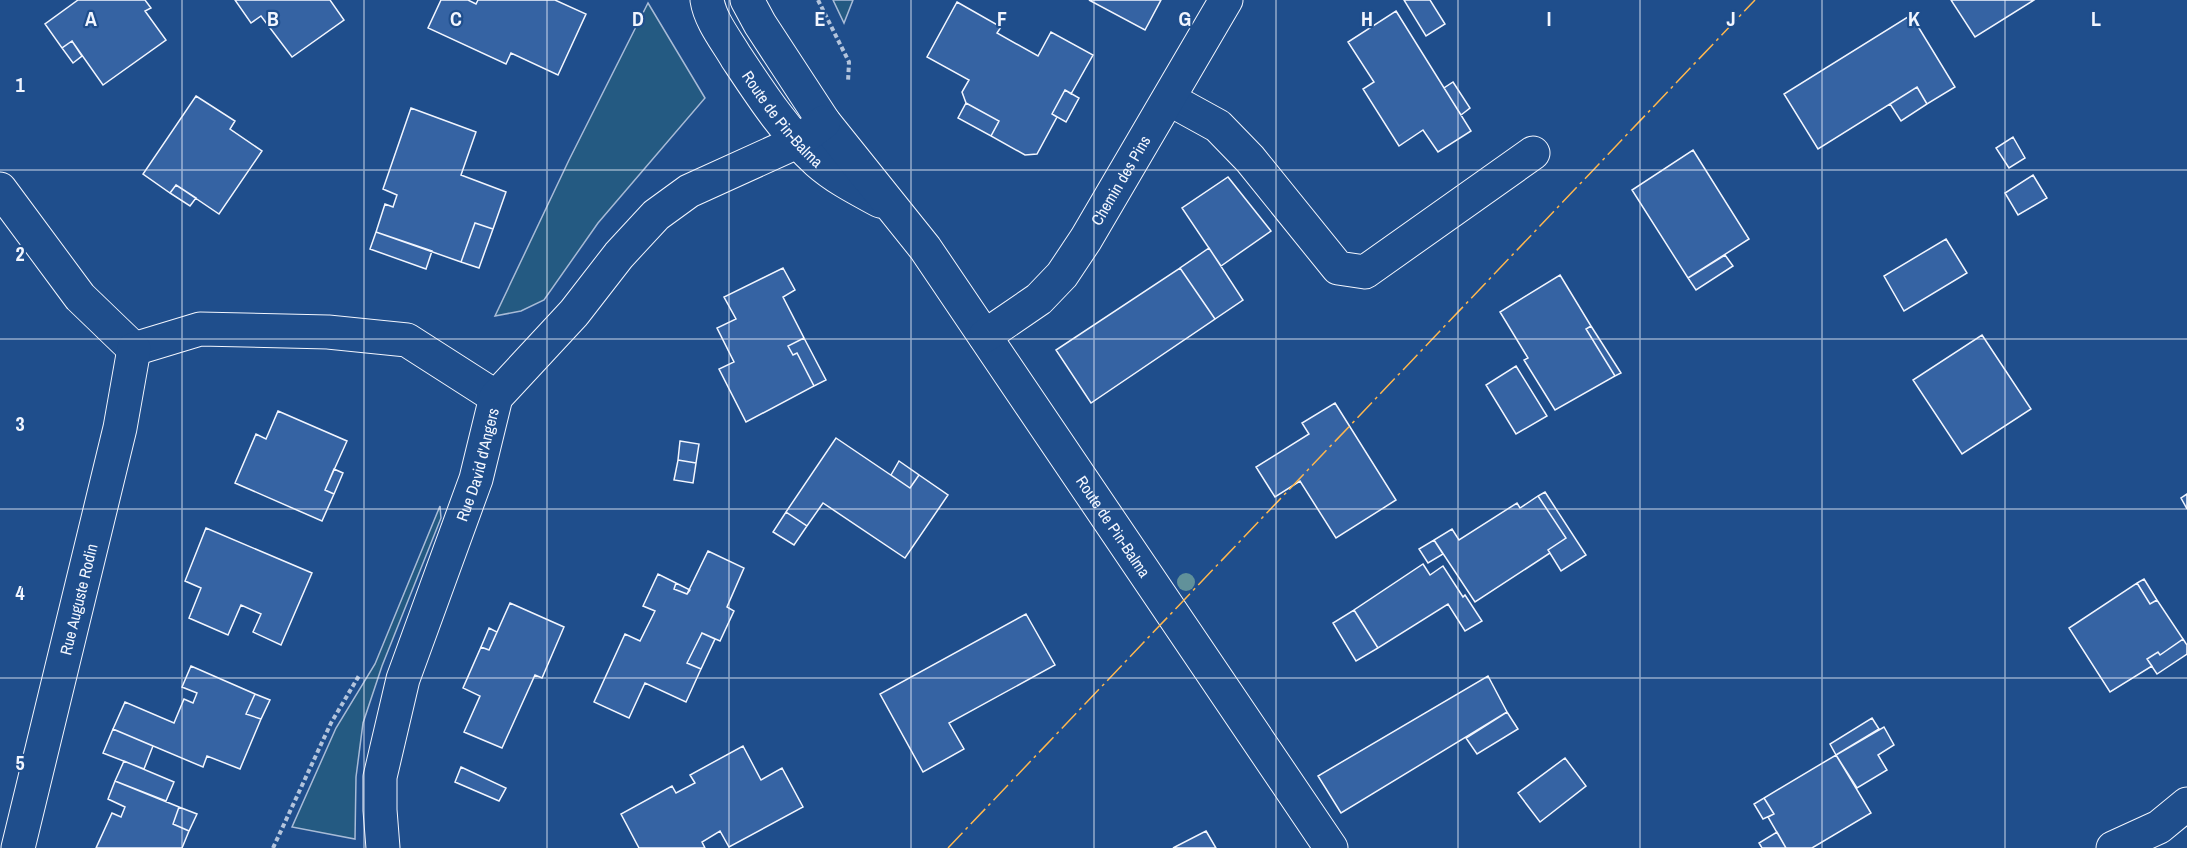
<svg xmlns="http://www.w3.org/2000/svg" width="2187" height="848" viewBox="0 0 2187 848" font-family="'Archivo Narrow',sans-serif">
<style>
.green{fill:#245a82;stroke:#a8bbd7;stroke-width:1.5}
.building{fill:#3563a3;stroke:#f2f6ff;stroke-width:1.5}
.lines{fill:none;stroke-linecap:round;stroke-linejoin:round}
.minor-casing{stroke:#f2f6ff;stroke-width:35}
.path{stroke:#b3c4dc;stroke-width:4;stroke-dasharray:4.5 3;stroke-linecap:butt}
.minor{stroke:#1f4e8c;stroke-width:33}
.power{stroke:#ffb74d;stroke-width:1.5;stroke-dasharray:21 4.5 3 4.5;stroke-linecap:butt}
.tree{fill:#61919a}
.grid{fill:none;stroke:#f2f6ff;stroke-width:1.5;stroke-opacity:0.55}
.labels{text-anchor:middle;stroke-width:4.5;stroke-linejoin:round;paint-order:stroke}
.street-label{font-size:16px;fill:#f2f6ff;stroke:#1f4e8c}
.grid-label{font-size:20px;text-anchor:middle;font-weight:bold;fill:#f2f6ff;stroke:#1f4e8c;stroke-width:4.5;stroke-linejoin:round;paint-order:stroke}
</style>
<rect width="100%" height="100%" fill="#1f4e8c"/>
<path class="green" d="M 833,0 L 853,0 L 844,23 Z
M 648,3 L 705,98 L 598,223 L 544,300 L 521,311 L 495,316 L 569,160 Z
M 440,506 L 441,518 L 382,666 L 363,723 L 356,777 L 355,839 L 292,827 L 336,728 L 375,664 Z"/>
<path class="building" d="M 78,0 L 145,0 L 151,8 L 145,11 L 166,40 L 103,85 L 72,41 L 62,48 L 45,24 Z
M 235,0 L 330,0 L 344,20 L 292,57 L 261,16 L 251,23 Z
M 441,0 L 468,0 L 476,4 L 478,0 L 555,0 L 586,14 L 558,75 L 511,53 L 506,64 L 428,28 Z
M 1089,0 L 1161,0 L 1145,30 Z
M 1404,0 L 1430,0 L 1445,24 L 1426,36 Z
M 1951,0 L 2034,0 L 1975,37 Z
M 957,2 L 1001,27 L 997,33 L 1038,56 L 1051,32 L 1093,55 L 1071,94 L 1065,90 L 1052,114 L 1057,117 L 1037,154 L 1025,155 L 991,136 L 999,121 L 966,103 L 962,92 L 969,80 L 927,57 Z
M 1396,11 L 1471,131 L 1438,152 L 1423,130 L 1399,146 L 1363,89 L 1374,82 L 1348,42 Z
M 1911,15 L 1955,87 L 1927,104 L 1917,87 L 1818,149 L 1784,94 Z
M 72,41 L 82,56 L 73,63 L 62,48 Z
M 1453,82 L 1470,108 L 1461,115 L 1444,88 Z
M 1917,87 L 1927,104 L 1901,121 L 1890,104 Z
M 1065,90 L 1079,98 L 1066,122 L 1052,114 Z
M 196,96 L 235,121 L 230,129 L 262,151 L 219,214 L 176,185 L 170,193 L 143,174 Z
M 966,103 L 999,121 L 991,136 L 958,118 Z
M 411,108 L 476,132 L 461,175 L 506,192 L 493,229 L 475,223 L 461,262 L 376,232 L 385,204 L 393,207 L 397,195 L 383,189 Z
M 2013,137 L 2025,158 L 2009,168 L 1996,148 Z
M 1693,150 L 1749,239 L 1688,278 L 1632,190 Z
M 2033,175 L 2047,198 L 2018,215 L 2005,193 Z
M 1228,177 L 1271,231 L 1221,266 L 1182,208 Z
M 176,185 L 196,198 L 190,206 L 170,193 Z
M 475,223 L 493,229 L 479,268 L 461,262 Z
M 376,232 L 432,251 L 426,269 L 370,249 Z
M 1946,239 L 1967,273 L 1904,311 L 1884,276 Z
M 1209,248 L 1243,300 L 1215,319 L 1180,268 Z
M 1725,255 L 1733,266 L 1696,290 L 1688,278 Z
M 783,268 L 795,290 L 783,297 L 804,338 L 788,346 L 793,355 L 797,353 L 814,386 L 746,422 L 719,369 L 734,362 L 717,328 L 736,319 L 724,297 Z
M 1180,268 L 1215,319 L 1091,403 L 1056,350 Z
M 1560,275 L 1591,326 L 1586,329 L 1615,376 L 1555,410 L 1524,360 L 1528,358 L 1500,312 Z
M 1591,326 L 1621,373 L 1615,376 L 1586,329 Z
M 1982,335 L 2031,409 L 1962,454 L 1913,380 Z
M 804,338 L 826,380 L 814,386 L 797,353 L 793,355 L 788,346 Z
M 1516,366 L 1547,416 L 1516,434 L 1486,385 Z
M 1335,403 L 1396,500 L 1336,538 L 1300,481 L 1275,497 L 1256,467 L 1309,434 L 1302,423 Z
M 278,411 L 347,441 L 325,490 L 334,494 L 322,521 L 235,483 L 256,434 L 266,439 Z
M 836,438 L 910,488 L 919,475 L 948,495 L 905,558 L 823,503 L 807,526 L 786,512 Z
M 680,441 L 699,444 L 696,463 L 678,460 Z
M 678,460 L 696,463 L 693,483 L 674,480 Z
M 899,461 L 919,475 L 910,488 L 891,475 Z
M 334,469 L 343,473 L 334,494 L 325,490 Z
M 1545,492 L 1586,555 L 1561,571 L 1548,550 L 1566,538 L 1538,496 Z
M 2187,494 L 2187,509 L 2181,498 Z
M 1538,496 L 1566,538 L 1548,550 L 1550,553 L 1475,602 L 1434,540 L 1452,529 L 1459,540 L 1517,503 L 1520,508 Z
M 786,512 L 807,526 L 794,545 L 773,532 Z
M 206,528 L 312,573 L 281,645 L 253,632 L 261,614 L 241,605 L 228,635 L 189,618 L 201,588 L 185,581 Z
M 1434,540 L 1443,554 L 1428,563 L 1419,549 Z
M 708,551 L 744,568 L 727,607 L 734,611 L 720,641 L 702,633 L 687,663 L 701,669 L 686,702 L 645,683 L 629,718 L 594,702 L 625,634 L 640,641 L 655,611 L 643,606 L 658,574 L 676,583 L 674,589 L 687,594 Z
M 1423,564 L 1430,575 L 1443,566 L 1463,597 L 1465,595 L 1482,621 L 1465,631 L 1448,604 L 1378,648 L 1354,610 Z
M 2144,579 L 2157,600 L 2150,604 L 2137,583 Z
M 676,583 L 690,590 L 687,594 L 674,589 Z
M 2137,583 L 2150,604 L 2157,600 L 2183,639 L 2160,655 L 2158,652 L 2147,659 L 2152,666 L 2110,692 L 2069,628 Z
M 510,603 L 564,627 L 542,678 L 535,675 L 502,748 L 464,732 L 480,696 L 463,688 L 481,647 L 489,650 Z
M 1354,610 L 1378,648 L 1356,661 L 1333,623 Z
M 1026,614 L 1055,665 L 949,723 L 964,749 L 923,772 L 880,694 Z
M 489,628 L 497,632 L 489,650 L 481,647 Z
M 702,633 L 715,639 L 701,669 L 687,663 Z
M 2183,639 L 2187,645 L 2187,654 L 2157,674 L 2147,659 L 2158,652 L 2160,655 Z
M 191,666 L 255,694 L 246,714 L 261,719 L 240,769 L 207,756 L 203,767 L 113,729 L 125,702 L 174,723 L 184,699 L 193,703 L 197,693 L 182,687 Z
M 1488,676 L 1507,712 L 1341,813 L 1318,776 Z
M 255,694 L 270,700 L 261,719 L 246,714 Z
M 1507,712 L 1518,729 L 1477,754 L 1466,738 Z
M 1872,718 L 1879,729 L 1836,755 L 1830,744 Z
M 1884,727 L 1894,745 L 1878,755 L 1887,770 L 1857,788 L 1836,755 Z
M 113,729 L 153,746 L 144,769 L 103,753 Z
M 743,746 L 761,780 L 782,768 L 803,807 L 729,847 L 720,831 L 702,842 L 705,848 L 639,848 L 621,814 L 672,786 L 676,793 L 695,783 L 690,775 Z
M 1836,755 L 1871,813 L 1812,848 L 1786,848 L 1768,817 L 1774,814 L 1764,798 Z
M 1565,758 L 1586,786 L 1540,822 L 1518,793 Z
M 124,761 L 174,782 L 166,801 L 115,781 Z
M 461,767 L 506,788 L 499,801 L 455,782 Z
M 115,781 L 179,807 L 173,824 L 189,831 L 182,848 L 96,848 L 112,813 L 121,817 L 125,807 L 108,799 Z
M 1764,798 L 1774,814 L 1763,819 L 1754,804 Z
M 179,807 L 197,814 L 189,831 L 173,824 Z
M 1206,831 L 1216,848 L 1173,848 Z
M 1777,832 L 1786,848 L 1762,848 L 1759,843 Z"/>
<g class="lines">
<g class="minor-casing">
<g id="minor">
<path id="s1" d="M 707,0 C 710,20 726,40 736,57 C 760,93 785,132 818,162 C 836,178 858,189 880,201"/>
<path id="s2" d="M 747,0 L 760,24 L 824,122 L 925,248 L 1331,848"/>
<path d="M 1169,99 L 1218,126 L 1250,159 L 1338,268 L 1365,272 L 1533,153"/>
<path d="M 0,189 L 80,297 L 134,349"/>
<path id="s3" d="M 985,336 L 1039,299 L 1062,275 L 1086,239 L 1226,0"/>
<path d="M 134,349 L 200,329 L 328,332 L 407,340 L 496,397"/>
<path id="s4" d="M 18,848 L 120,428 L 134,349"/>
<path id="s5" d="M 383,848 L 380,810 L 380,777 L 403,679 L 476,479 L 496,397 L 574,313 L 619,255 L 656,215 L 689,191 L 799,141 L 824,122"/>
<path d="M 2113,848 L 2159,827 L 2187,804"/>
</g>
</g>
<path class="path" d="M 818,0 L 849,62 L 848,82
M 273,848 L 331,723 L 360,674"/>
<use href="#minor" class="minor"/>
<path class="power" d="M 948,848 L 1755,0"/>
</g>
<circle class="tree" cx="1186" cy="582" r="9"/>
<path class="grid" d="M 182,0 L 182,848M 364,0 L 364,848M 547,0 L 547,848M 729,0 L 729,848M 911,0 L 911,848M 1094,0 L 1094,848M 1276,0 L 1276,848M 1458,0 L 1458,848M 1640,0 L 1640,848M 1822,0 L 1822,848M 2005,0 L 2005,848M 0,170 L 2187,170M 0,339 L 2187,339M 0,509 L 2187,509M 0,678 L 2187,678"/>
<g class="labels">
<g class="street-label">
<text dy="6" stroke="none"><textPath href="#s1" startOffset="142">Route de Pin-Balma</textPath></text>
<text dy="6" stroke="none"><textPath href="#s3" startOffset="210">Chemin des Pins</textPath></text>
<text dy="6" stroke="none"><textPath href="#s5" startOffset="399">Rue David d'Angers</textPath></text>
<text dy="6" stroke="none"><textPath href="#s2" startOffset="642">Route de Pin-Balma</textPath></text>
<text dy="6" stroke="none"><textPath href="#s4" startOffset="256">Rue Auguste Rodin</textPath></text>
</g>
</g>
<g class="grid-label">
<text x="91" y="26">A</text>
<text x="273" y="26">B</text>
<text x="456" y="26">C</text>
<text x="638" y="26">D</text>
<text x="820" y="26">E</text>
<text x="1002" y="26">F</text>
<text x="1185" y="26">G</text>
<text x="1367" y="26">H</text>
<text x="1549" y="26">I</text>
<text x="1731" y="26">J</text>
<text x="1914" y="26">K</text>
<text x="2096" y="26">L</text>
<text x="20" y="92">1</text>
<text x="20" y="261">2</text>
<text x="20" y="431">3</text>
<text x="20" y="600">4</text>
<text x="20" y="770">5</text>
</g>
</svg>
